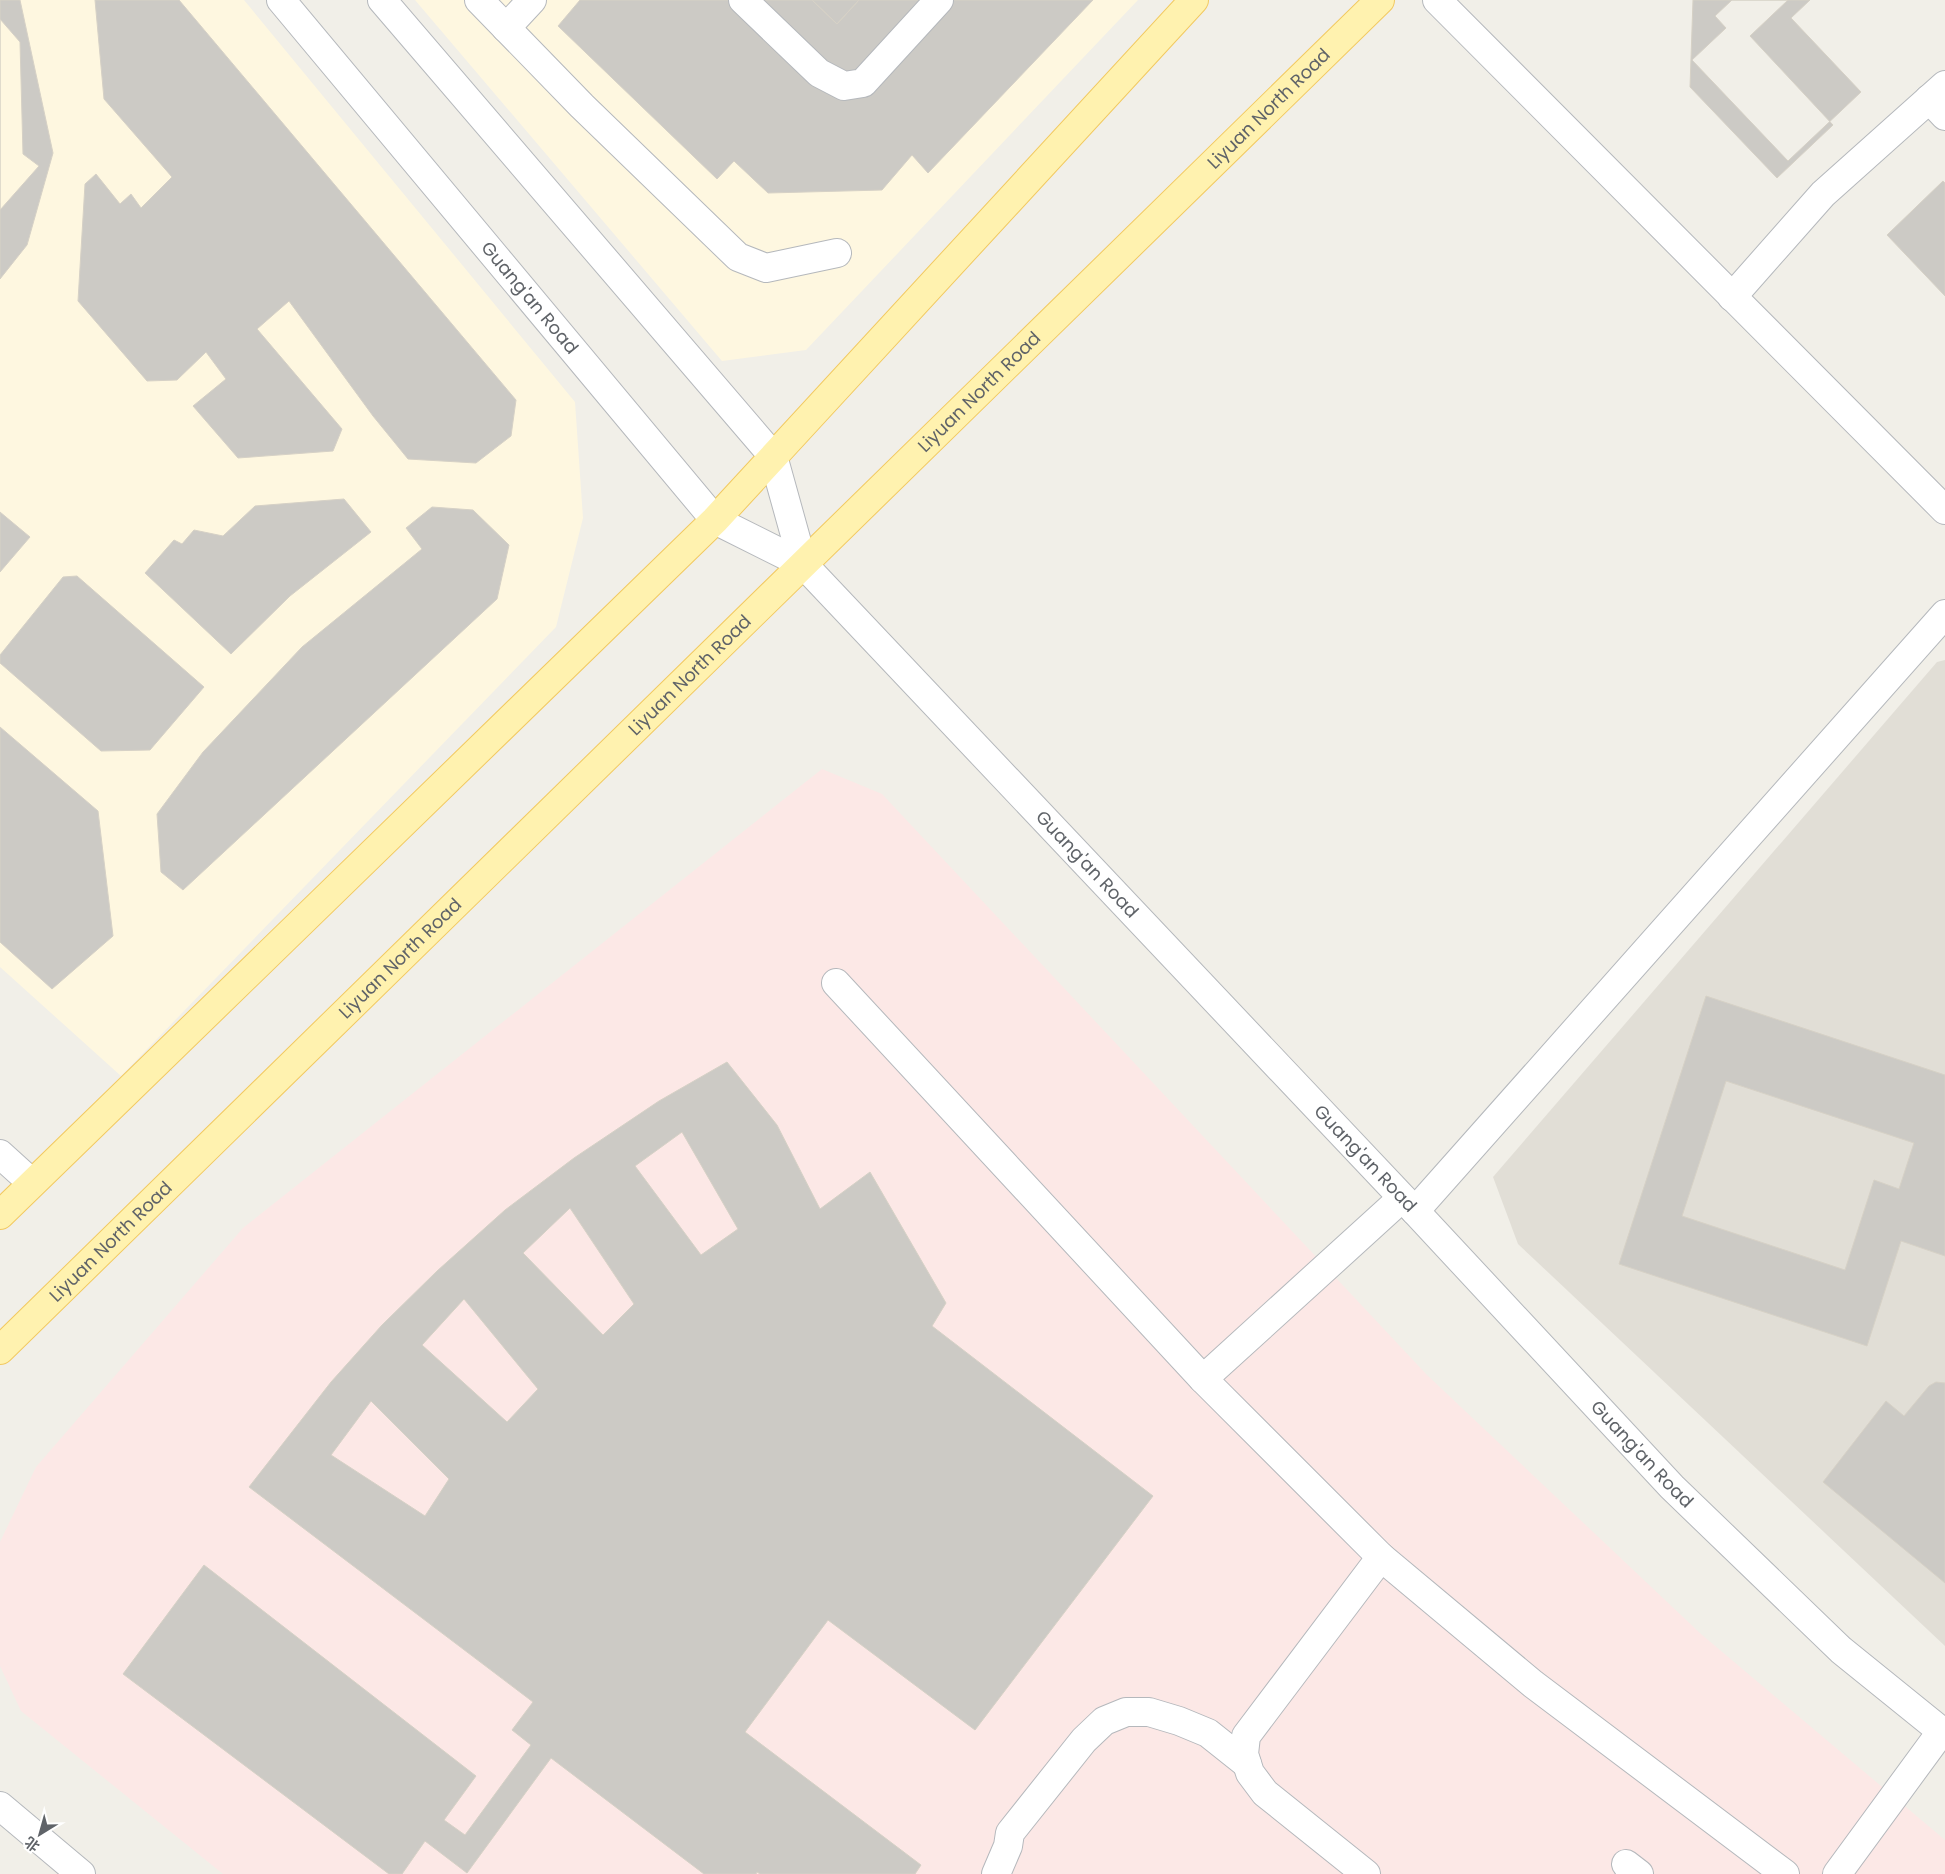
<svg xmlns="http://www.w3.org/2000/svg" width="1945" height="1874" viewBox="0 0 1945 1874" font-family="Poppins,'Noto Sans SC',sans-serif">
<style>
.commercial{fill:#fef7e0}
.education{fill:#e1ded6}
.medical{fill:#fce8e6}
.building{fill:#cccac5;stroke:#d6d1c6;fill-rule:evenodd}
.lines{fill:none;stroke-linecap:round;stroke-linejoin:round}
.minor-casing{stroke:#b5b8bc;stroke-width:30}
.major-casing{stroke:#f2c960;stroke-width:30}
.minor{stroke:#fff;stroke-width:28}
.major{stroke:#fff2af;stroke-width:28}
.labels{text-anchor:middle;stroke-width:5;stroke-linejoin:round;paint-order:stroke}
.street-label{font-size:18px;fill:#5f6368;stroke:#fff}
</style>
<rect width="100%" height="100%" fill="#f1efe8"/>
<path class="commercial" d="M 0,0 L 244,0 L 575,402 L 583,518 L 556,627 L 121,1076 L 0,967 Z
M 415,0 L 1138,0 L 806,350 L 722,361 Z"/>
<path class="education" d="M 1945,660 L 1945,1646 L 1518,1244 L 1493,1177 L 1937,662 Z"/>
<path class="medical" d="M 822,769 L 882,794 L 1427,1375 L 1701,1634 L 1945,1840 L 1945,1874 L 223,1874 L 21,1711 L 0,1666 L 0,1542 L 36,1467 L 243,1228 Z"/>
<path class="building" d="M 0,0 L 20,0 L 53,153 L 27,245 L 0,279 Z
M 95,0 L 179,0 L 516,400 L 511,436 L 476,463 L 408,459 L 373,416 L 289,301 L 257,329 L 342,429 L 333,451 L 238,458 L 193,406 L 226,379 L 206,352 L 177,380 L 147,381 L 78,301 L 85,184 L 96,174 L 120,204 L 131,194 L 141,208 L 172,177 L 104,99 Z
M 580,0 L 812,0 L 837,24 L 859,0 L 1093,0 L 928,173 L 912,155 L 882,190 L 768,193 L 734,161 L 717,179 L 558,26 Z
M 812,0 L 859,0 L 837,24 Z
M 1693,0 L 1788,0 L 1750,36 L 1833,125 L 1777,178 L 1690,87 Z
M 1732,0 L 1810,0 L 1791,18 L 1861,92 L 1788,161 L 1692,60 L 1726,28 L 1715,16 Z
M 0,19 L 20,42 L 23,154 L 39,166 L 0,210 Z
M 1943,181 L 1945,183 L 1945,296 L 1887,235 Z
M 344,499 L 371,532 L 290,596 L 231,654 L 145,573 L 174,540 L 182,544 L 194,530 L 223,536 L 255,506 Z
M 432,507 L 473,510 L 509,545 L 497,599 L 183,890 L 161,872 L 157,814 L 203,752 L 302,647 L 422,549 L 406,528 Z
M 0,512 L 30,537 L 0,572 Z
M 77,576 L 204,687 L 150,750 L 101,751 L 0,663 L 0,655 L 63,577 Z
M 0,727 L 98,811 L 113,936 L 52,989 L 0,942 Z
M 1706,996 L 1945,1075 L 1945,1256 L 1901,1241 L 1867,1346 L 1619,1264 ZM 1726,1081 L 1914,1143 L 1899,1189 L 1874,1180 L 1845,1270 L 1682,1216 Z
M 727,1062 L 777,1125 L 820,1209 L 870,1172 L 946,1303 L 932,1326 L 1153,1496 L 975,1730 L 828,1620 L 745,1732 L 921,1865 L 915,1874 L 760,1874 L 757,1872 L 756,1874 L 704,1874 L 551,1758 L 467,1873 L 425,1841 L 402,1874 L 389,1874 L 123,1674 L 204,1565 L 476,1776 L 444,1820 L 465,1835 L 531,1745 L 512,1730 L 533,1702 L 249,1487 L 331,1382 L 382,1325 L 437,1271 L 505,1210 L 574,1158 L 659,1101 ZM 682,1132 L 738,1229 L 701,1255 L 635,1166 ZM 570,1208 L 634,1304 L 603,1335 L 523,1253 ZM 464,1299 L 538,1389 L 507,1422 L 422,1345 ZM 371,1401 L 449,1479 L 425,1516 L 331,1455 Z
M 1936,1382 L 1945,1383 L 1945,1583 L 1823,1482 L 1886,1401 L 1904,1416 L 1929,1386 Z"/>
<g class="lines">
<g class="minor-casing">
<g id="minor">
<path id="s1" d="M 281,0 L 715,520 L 803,564 L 1415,1211 L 1672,1487 L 1841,1650 L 1945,1734"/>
<path d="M 382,0 L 773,456 L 803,564"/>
<path d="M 479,0 L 582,106 L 738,257 L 766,268 L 837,253"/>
<path d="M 743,0 L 819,73 L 844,86 L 863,83 L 939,0"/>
<path d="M 1437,0 L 1945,510"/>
<path d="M 506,28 L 532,0"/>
<path d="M 1929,99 L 1945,116"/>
<path d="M 1732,297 L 1823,194 L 1945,85"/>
<path d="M 836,983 L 1203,1379 L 1381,1557 L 1533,1684 L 1785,1874"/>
<path d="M 0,1154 L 32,1183"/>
<path d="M 1415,1211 L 1945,614"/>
<path d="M 1203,1379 L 1402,1198"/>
<path d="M 0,1806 L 81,1874"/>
<path d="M 1626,1864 L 1639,1874"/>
<path d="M 996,1874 L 1008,1846 L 1010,1833 L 1084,1740 L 1104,1721 L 1126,1712 L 1149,1712 L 1179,1721 L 1208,1733 L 1247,1764"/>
<path d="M 1366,1874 L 1265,1793 L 1250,1773 L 1244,1754 L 1246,1736 L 1381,1557"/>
<path d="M 1837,1874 L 1941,1732"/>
</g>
</g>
<g class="major-casing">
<g id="major">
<path d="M 0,1215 L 715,520 L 1194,0"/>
<path id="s2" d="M 0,1350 L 1380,0"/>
</g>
</g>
<use href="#minor" class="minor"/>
<use href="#major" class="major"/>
</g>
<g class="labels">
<g class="street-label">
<text dy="6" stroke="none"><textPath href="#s2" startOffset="1775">Liyuan North Road</textPath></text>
<text dy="6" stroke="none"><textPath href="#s1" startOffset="388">Guang'an Road</textPath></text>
<text dy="6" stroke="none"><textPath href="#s2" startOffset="1370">Liyuan North Road</textPath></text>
<text dy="6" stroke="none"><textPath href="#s2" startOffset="965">Liyuan North Road</textPath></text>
<text dy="6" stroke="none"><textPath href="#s1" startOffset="1189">Guang'an Road</textPath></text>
<text dy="6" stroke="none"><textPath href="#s2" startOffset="560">Liyuan North Road</textPath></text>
<text dy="6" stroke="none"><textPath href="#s1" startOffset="1594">Guang'an Road</textPath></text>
<text dy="6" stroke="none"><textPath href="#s2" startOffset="155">Liyuan North Road</textPath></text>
<text dy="6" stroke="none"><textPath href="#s1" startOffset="1999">Guang'an Road</textPath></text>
</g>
</g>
<g transform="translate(40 1834) rotate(217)" stroke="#ffffff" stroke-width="4" paint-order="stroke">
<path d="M0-4L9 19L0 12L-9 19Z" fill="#5f6368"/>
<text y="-8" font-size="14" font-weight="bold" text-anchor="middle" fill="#5f6368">北</text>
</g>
</svg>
